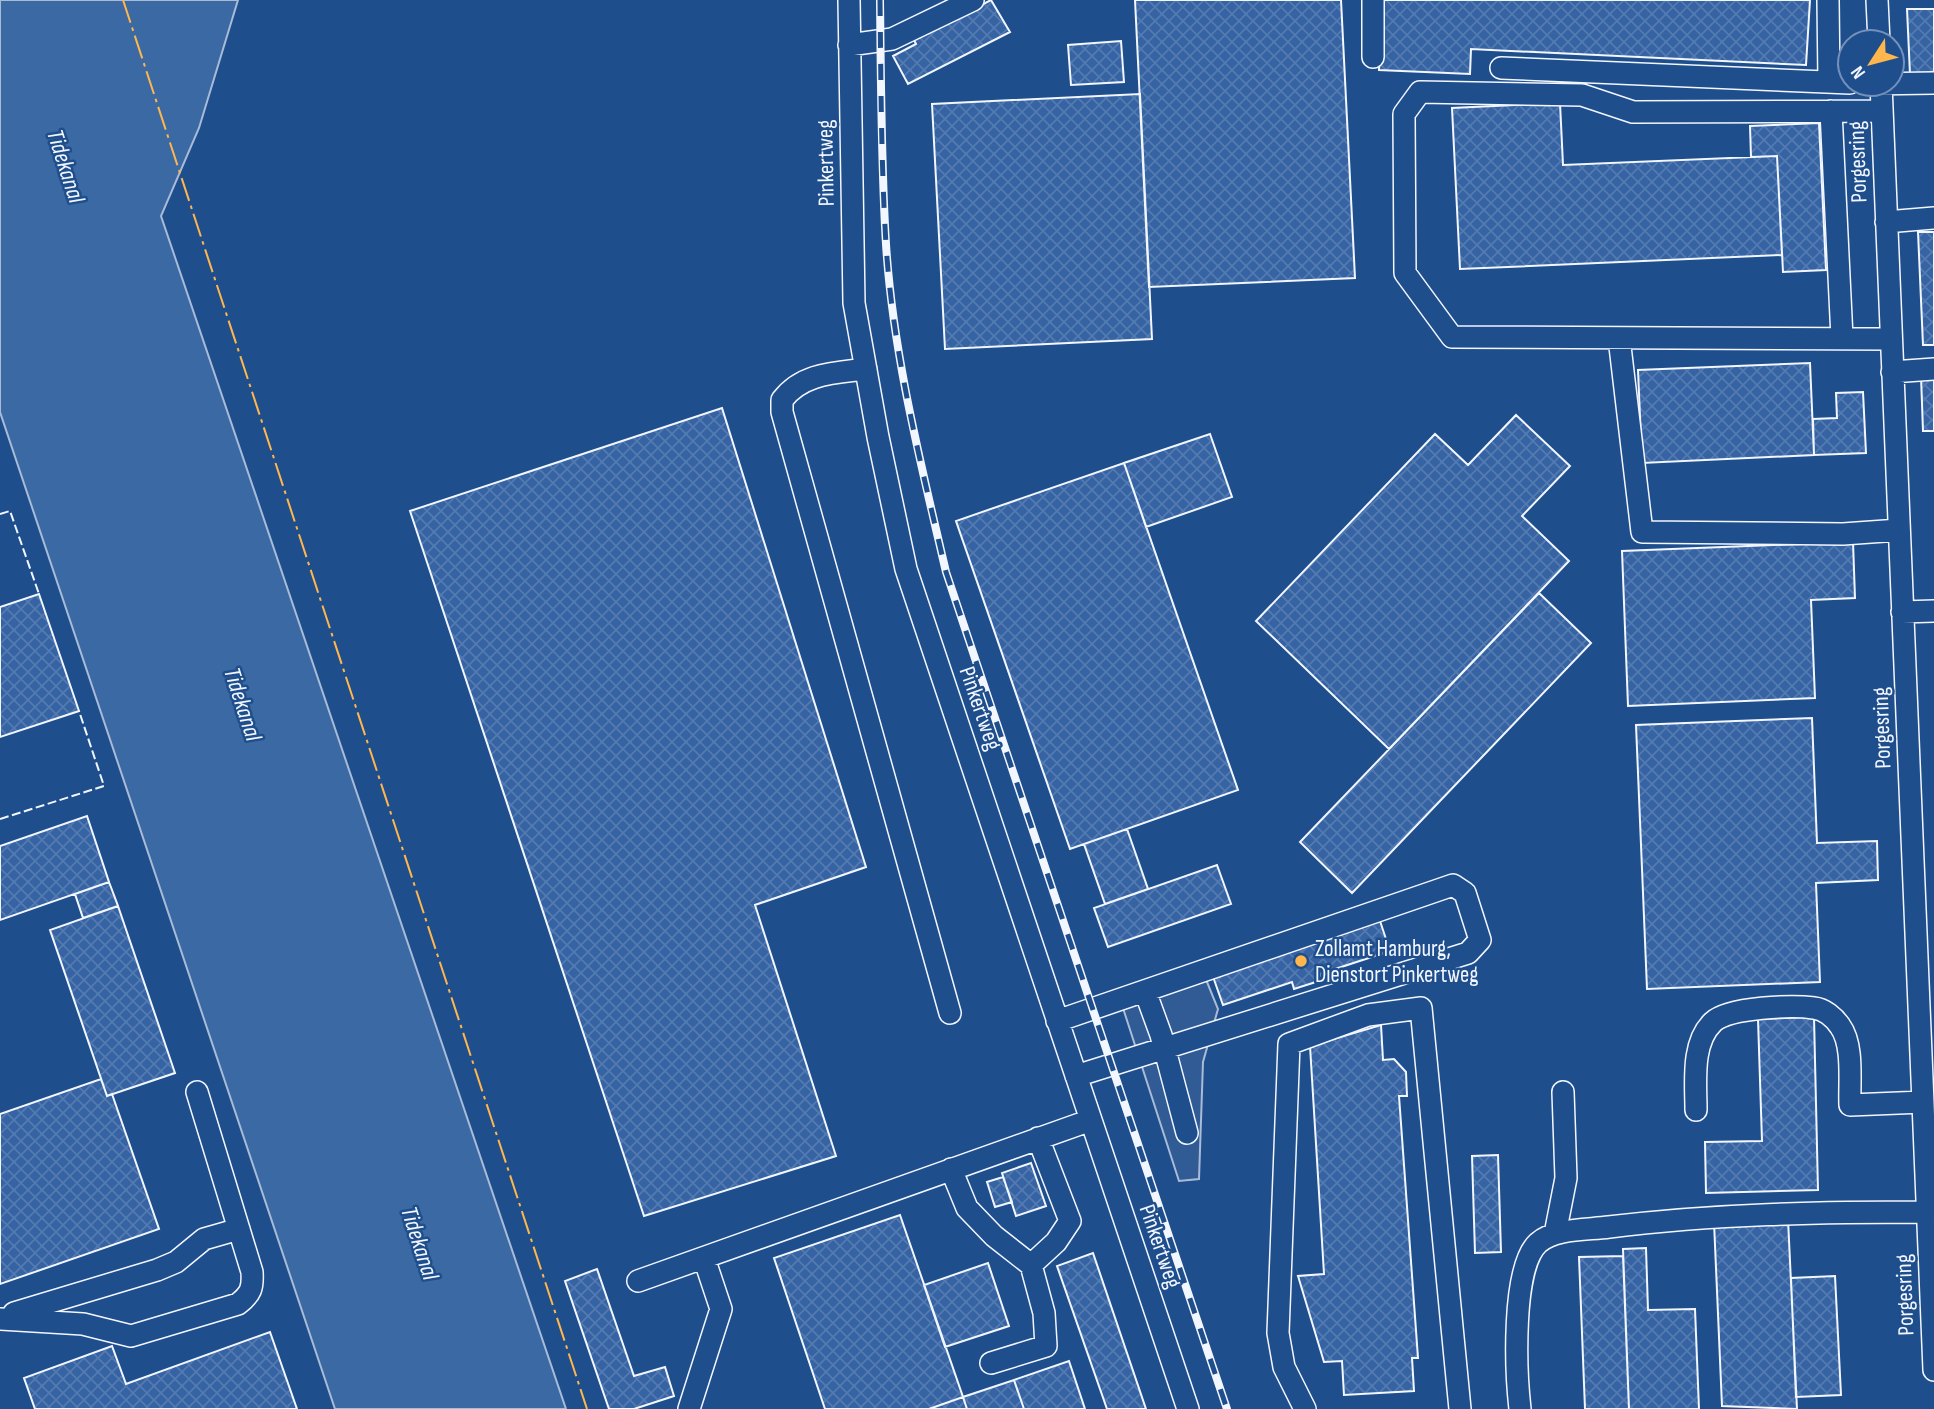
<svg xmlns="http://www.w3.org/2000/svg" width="1934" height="1409" viewBox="0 0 1934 1409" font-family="'Sofia Sans Condensed',sans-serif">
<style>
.parking{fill:#305b95;stroke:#a8bbd7;stroke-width:2}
.water{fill:#3b69a3;stroke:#a8bbd7;stroke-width:2}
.building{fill:url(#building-cross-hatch);stroke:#f2f6ff;stroke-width:2}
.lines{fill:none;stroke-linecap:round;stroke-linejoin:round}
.minor-casing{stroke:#f2f6ff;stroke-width:24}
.minor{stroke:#1f4e8c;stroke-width:21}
.rail-casing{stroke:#f2f6ff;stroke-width:8}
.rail{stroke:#1f4e8c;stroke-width:5;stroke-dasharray:16;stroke-linecap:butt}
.fence{stroke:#f2f6ff;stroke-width:2;stroke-dasharray:9 3.5;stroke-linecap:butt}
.power{stroke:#ffb74d;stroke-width:2;stroke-dasharray:24 5 3.5 5;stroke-linecap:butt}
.poi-dot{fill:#ffb74d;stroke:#1f4e8c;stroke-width:2.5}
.labels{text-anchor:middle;stroke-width:5;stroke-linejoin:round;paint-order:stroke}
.street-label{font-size:23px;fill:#f2f6ff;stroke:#1f4e8c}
.poi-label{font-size:23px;fill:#f2f6ff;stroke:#1f4e8c;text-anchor:start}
.water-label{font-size:24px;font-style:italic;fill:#f2f6ff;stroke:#1f4e8c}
</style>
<defs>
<pattern id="building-cross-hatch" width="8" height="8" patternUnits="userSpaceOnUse" patternTransform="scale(1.75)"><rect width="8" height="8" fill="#3563a3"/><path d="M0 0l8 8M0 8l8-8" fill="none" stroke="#537ab1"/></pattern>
</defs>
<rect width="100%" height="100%" fill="#1f4e8c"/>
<path class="parking" d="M 1205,977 L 1218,1009 L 1203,1062 L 1199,1179 L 1179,1181 L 1122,1005 Z"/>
<path class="water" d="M 0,0 L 238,0 L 199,128 L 161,216 L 566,1409 L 335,1409 L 0,412 Z"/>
<path class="building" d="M 991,0 L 1010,32 L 908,84 L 893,56 L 916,44 L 914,40 Z
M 1135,0 L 1341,0 L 1355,278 L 1149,287 Z
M 1382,0 L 1810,0 L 1806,65 L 1471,49 L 1470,74 L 1379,70 Z
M 1907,9 L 1934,9 L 1934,77 L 1910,74 Z
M 1121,41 L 1124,82 L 1071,85 L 1068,45 Z
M 1140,94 L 1152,339 L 945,349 L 932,104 Z
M 1560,103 L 1563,165 L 1777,156 L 1782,255 L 1460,269 L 1452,108 Z
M 1819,123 L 1826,270 L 1783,272 L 1777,156 L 1751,157 L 1750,126 Z
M 1918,232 L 1934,232 L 1934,345 L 1923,345 Z
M 1810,363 L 1814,455 L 1642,463 L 1638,370 Z
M 1921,376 L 1934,376 L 1934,431 L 1923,431 Z
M 1863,392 L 1866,453 L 1814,455 L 1813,419 L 1837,418 L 1836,393 Z
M 722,408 L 866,867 L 755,905 L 836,1156 L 644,1216 L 410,511 Z
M 1516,415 L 1570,466 L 1522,516 L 1569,561 L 1389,749 L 1256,621 L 1435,434 L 1468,465 Z
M 1210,434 L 1232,497 L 1146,527 L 1124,463 Z
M 1124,463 L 1238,790 L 1070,849 L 956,521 Z
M 1853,542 L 1855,598 L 1811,600 L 1815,698 L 1628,706 L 1622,551 Z
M 1539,593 L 1591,643 L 1352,893 L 1300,842 Z
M 39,594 L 79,711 L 0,737 L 0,607 Z
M 1812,718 L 1817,843 L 1877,841 L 1878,880 L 1816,883 L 1820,982 L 1647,989 L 1636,725 Z
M 87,816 L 109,882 L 0,920 L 0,846 Z
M 1127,829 L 1148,889 L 1105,904 L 1084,844 Z
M 1217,865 L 1231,904 L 1108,947 L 1094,908 Z
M 109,882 L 118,906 L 83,918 L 75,894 Z
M 118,906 L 175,1073 L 107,1096 L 50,930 Z
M 1378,915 L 1390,951 L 1320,974 L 1322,980 L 1294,989 L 1292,982 L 1223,1005 L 1211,971 Z
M 1814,1017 L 1818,1190 L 1706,1193 L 1705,1142 L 1762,1141 L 1758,1019 Z
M 1381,1025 L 1383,1060 L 1394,1059 L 1406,1072 L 1407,1096 L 1399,1096 L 1418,1358 L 1412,1358 L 1414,1391 L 1344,1395 L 1342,1361 L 1324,1362 L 1298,1276 L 1324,1274 L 1310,1046 Z
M 101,1079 L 107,1096 L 112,1094 L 159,1229 L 0,1284 L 0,1114 Z
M 1498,1155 L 1501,1252 L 1475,1253 L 1472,1156 Z
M 1031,1163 L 1046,1206 L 1016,1216 L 1002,1173 Z
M 1003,1177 L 1012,1202 L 995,1207 L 987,1182 Z
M 900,1215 L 963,1397 L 929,1409 L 825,1409 L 774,1258 Z
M 1788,1219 L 1797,1409 L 1722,1406 L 1714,1222 Z
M 1646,1248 L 1648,1310 L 1695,1309 L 1699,1409 L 1629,1409 L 1623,1249 Z
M 1093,1253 L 1146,1409 L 1107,1409 L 1057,1266 Z
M 1623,1256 L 1629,1409 L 1585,1409 L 1579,1257 Z
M 988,1263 L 1009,1326 L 945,1347 L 924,1285 Z
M 597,1269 L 634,1376 L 665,1367 L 674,1396 L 634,1409 L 609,1409 L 565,1281 Z
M 1835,1276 L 1841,1395 L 1796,1397 L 1791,1278 Z
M 270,1332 L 297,1409 L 35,1409 L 24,1378 L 112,1346 L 126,1384 Z
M 1069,1361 L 1085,1409 L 1024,1409 L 1014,1380 Z
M 1014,1380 L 1024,1409 L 967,1409 L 963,1397 Z
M 963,1397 L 967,1409 L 929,1409 Z"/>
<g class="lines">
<g class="minor-casing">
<path id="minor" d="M 849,0 L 854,303 L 878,437 L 906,569 L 1188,1409
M 1828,0 L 1829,82
M 1877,0 L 1879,42
M 849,45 L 892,39 L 973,0
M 1373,57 L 1373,0
M 1501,68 L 1850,83
M 1869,84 L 1934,83
M 1881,84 L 1934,1370
M 1831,111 L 1842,338
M 1882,111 L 1633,112 L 1582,95 L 1420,92 L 1404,114 L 1405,273 L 1452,337 L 1891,339
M 1886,222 L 1934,218
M 1619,338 L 1642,532 L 1843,534 L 1899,530
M 866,369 C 835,373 802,373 782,400 L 782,412 L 950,1013
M 1892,372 L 1934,369
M 1902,612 L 1934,611
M 1145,991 L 1161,1035 L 1187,1133
M 1057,1021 L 1453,885 L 1465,893 L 1480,940 L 1468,953 L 1076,1076
M 1696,1110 C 1696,1082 1691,1043 1713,1022 C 1729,1007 1793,1005 1814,1008 C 1824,1009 1834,1017 1840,1026 C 1854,1045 1849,1082 1850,1105 L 1923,1102
M 951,1169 L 967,1208 L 994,1236 L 1031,1265 L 1044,1313 L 1046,1346 L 991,1363
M 1555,1234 L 1566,1178 L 1563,1092
M 1031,1265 L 1056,1242 L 1070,1221 L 1038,1138
M 638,1281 L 1091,1120
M 14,1313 L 157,1270 L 176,1262 L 204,1239 L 239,1229
M 0,1319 L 83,1324 L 131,1336 L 238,1304 C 251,1294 253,1288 252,1272 L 197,1092
M 689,1409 L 721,1309 L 704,1258
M 1305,1409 L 1284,1367 L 1278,1333 L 1289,1044 L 1368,1015 L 1421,1008 L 1460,1409
M 1520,1409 C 1516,1374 1511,1268 1538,1243 C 1555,1228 1587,1230 1609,1227 C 1715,1214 1820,1212 1927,1212"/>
</g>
<use href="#minor" class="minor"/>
<g class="rail-casing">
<path id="rail" d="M 880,0 C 881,81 881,163 886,244 C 893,355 921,464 946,572 L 1227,1409"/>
</g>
<use href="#rail" class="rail"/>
<path class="fence" d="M 0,514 L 10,511 L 39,594
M 0,819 L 104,786 L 79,711"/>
<path class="power" d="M 123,0 L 587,1409"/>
</g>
<circle class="poi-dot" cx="1301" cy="961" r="7"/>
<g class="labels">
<g class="street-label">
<text transform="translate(1857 162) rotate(-92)" y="8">Porgesring</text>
<text transform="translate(825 163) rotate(-91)" y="8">Pinkertweg</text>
<text transform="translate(981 708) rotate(71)" y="8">Pinkertweg</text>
<text transform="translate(1881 728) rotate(-92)" y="8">Porgesring</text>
<text transform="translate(1161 1246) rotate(71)" y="8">Pinkertweg</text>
<text transform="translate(1904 1295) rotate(-92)" y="8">Porgesring</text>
</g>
<g class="poi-label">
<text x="1315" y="956">Zollamt Hamburg,<tspan x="1315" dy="26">Dienstort Pinkertweg</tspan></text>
</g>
<g class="water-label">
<text transform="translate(66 166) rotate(72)" y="8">Tidekanal</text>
<text transform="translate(243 704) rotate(72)" y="8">Tidekanal</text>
<text transform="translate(420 1243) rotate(72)" y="8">Tidekanal</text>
</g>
</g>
<g transform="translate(1871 63) rotate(234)"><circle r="33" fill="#1f4e8c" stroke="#7391ba" stroke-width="2"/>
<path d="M0-5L12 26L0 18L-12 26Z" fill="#ffb74d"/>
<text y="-10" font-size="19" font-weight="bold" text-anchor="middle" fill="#f2f6ff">N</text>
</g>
</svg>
